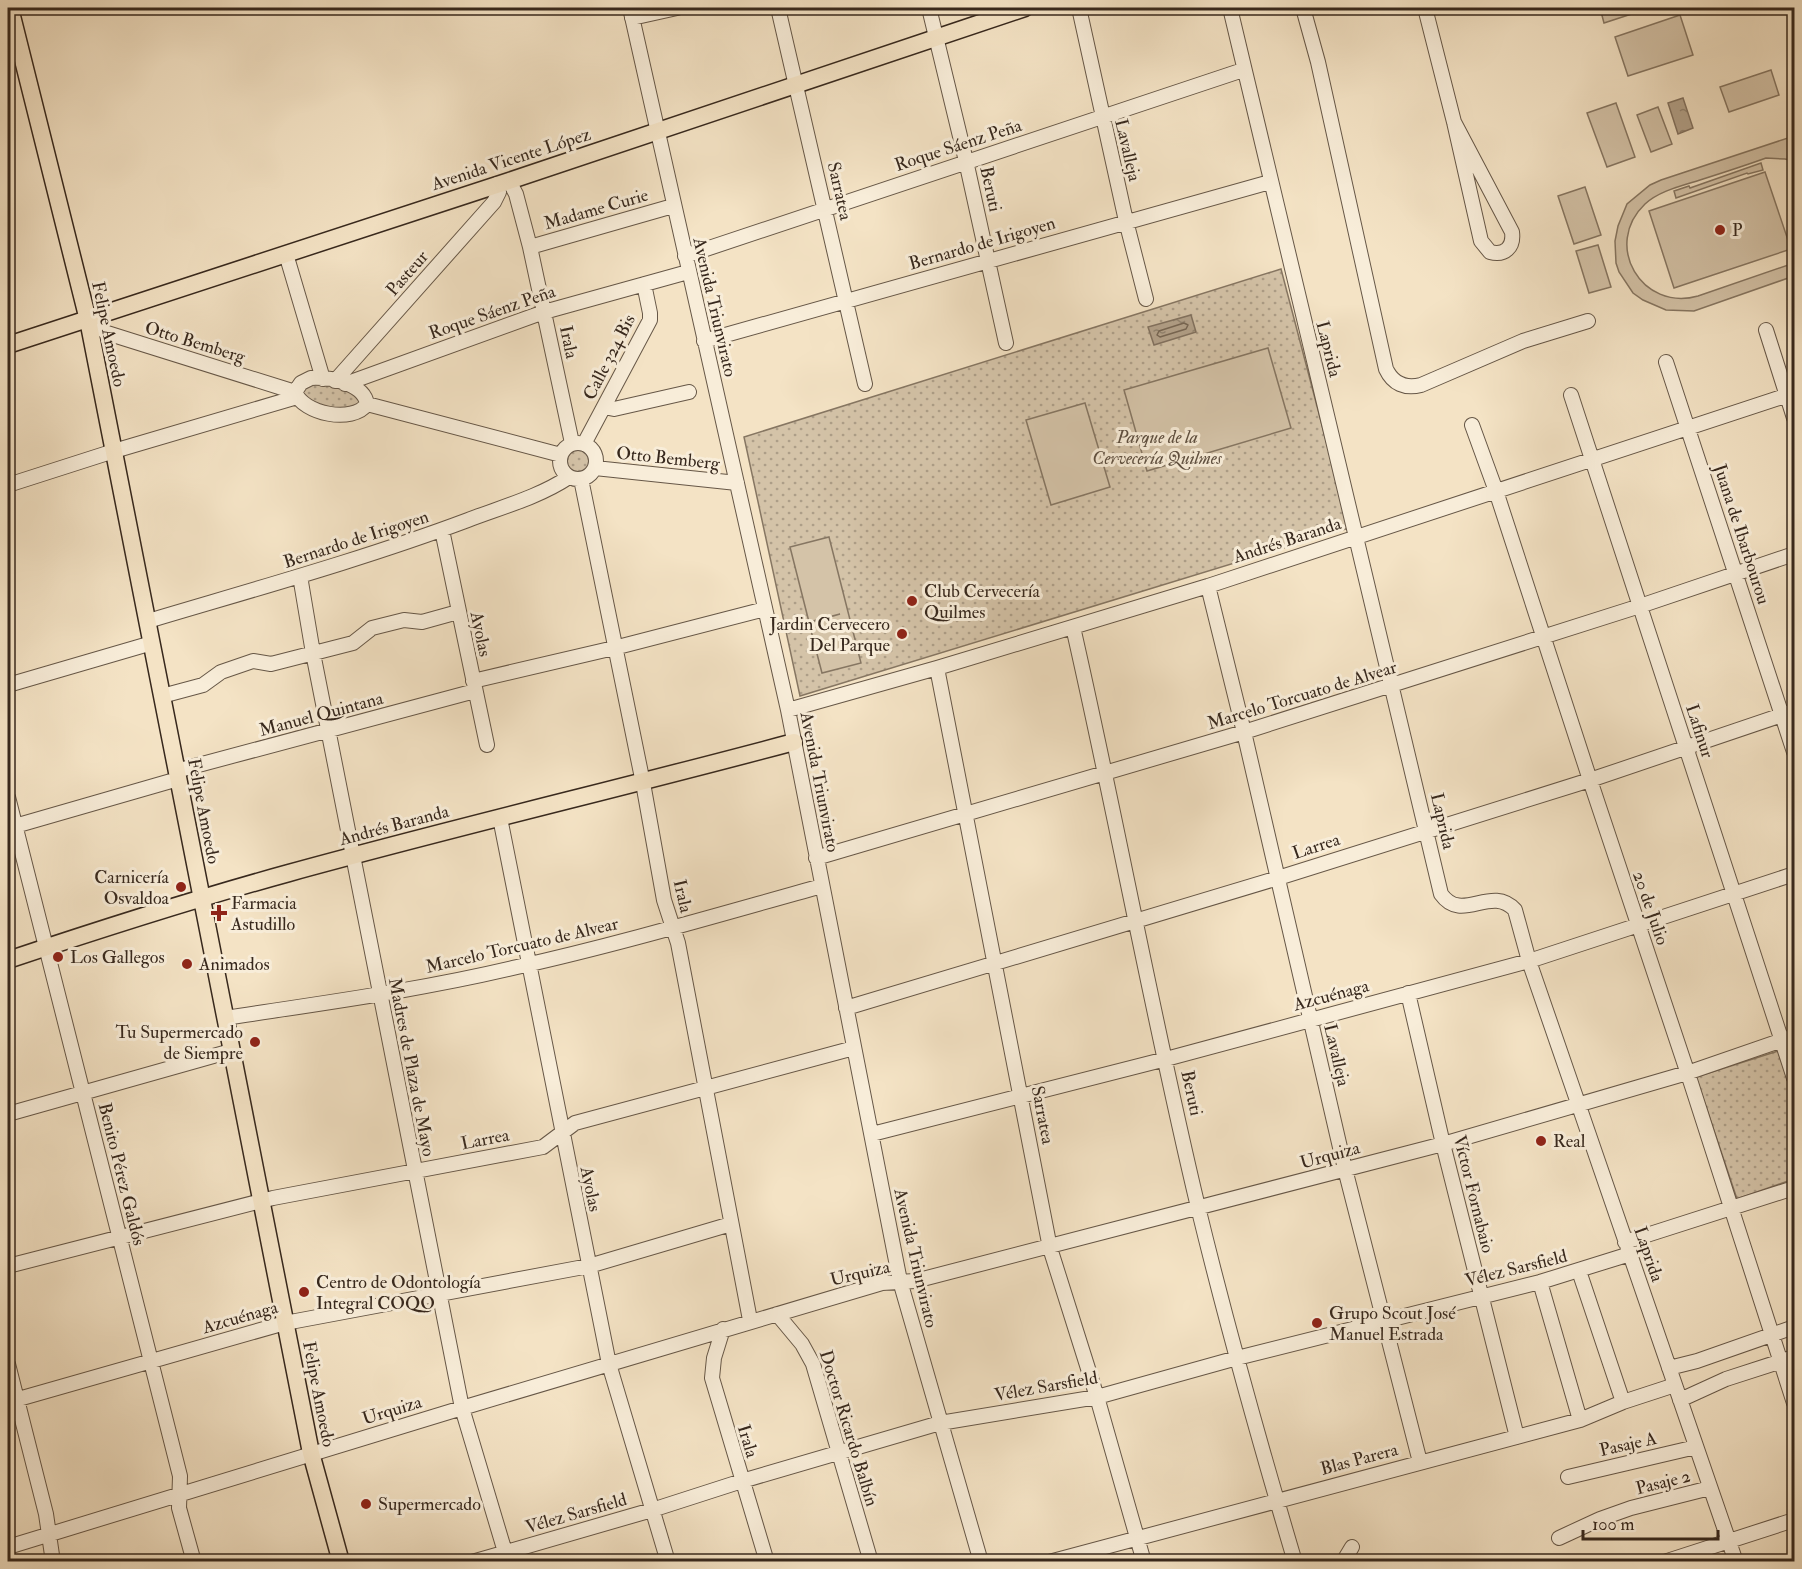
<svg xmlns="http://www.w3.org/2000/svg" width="1802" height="1569" viewBox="0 0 1802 1569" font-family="'IM FELL Double Pica',serif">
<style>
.park{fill:url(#park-dots);stroke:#867662;stroke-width:1.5}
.garden{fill:#d4c3a8;stroke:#867662;stroke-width:1.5}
.water{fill:url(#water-ripples);stroke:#827260;stroke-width:1.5}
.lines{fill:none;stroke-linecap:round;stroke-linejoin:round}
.shore{stroke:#766654;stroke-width:1.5}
.minor-casing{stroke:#665747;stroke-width:16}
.major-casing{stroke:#37281d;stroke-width:19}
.minor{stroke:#f8edd9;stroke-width:14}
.major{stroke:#f4e3c5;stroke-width:16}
.poi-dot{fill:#8f2418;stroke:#f8edd9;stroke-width:2}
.labels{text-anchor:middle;stroke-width:6;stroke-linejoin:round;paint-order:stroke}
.street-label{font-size:18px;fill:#37281d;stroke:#f8edd9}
.poi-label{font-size:18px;fill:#37281d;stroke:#f8edd9;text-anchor:start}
.park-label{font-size:18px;font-style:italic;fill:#5e4f40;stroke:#f8edd9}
</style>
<defs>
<pattern id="park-dots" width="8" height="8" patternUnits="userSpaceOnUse" patternTransform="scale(1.5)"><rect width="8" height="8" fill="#d4c3a8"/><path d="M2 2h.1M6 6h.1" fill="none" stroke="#ad9e88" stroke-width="1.8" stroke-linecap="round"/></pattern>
<pattern id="water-ripples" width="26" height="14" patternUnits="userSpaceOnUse" patternTransform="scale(1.5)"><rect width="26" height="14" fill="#b4a38c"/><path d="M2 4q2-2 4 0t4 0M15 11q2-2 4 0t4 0" fill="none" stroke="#938572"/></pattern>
</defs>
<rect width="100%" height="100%" fill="#f4e3c5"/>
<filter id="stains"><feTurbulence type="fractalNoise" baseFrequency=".00333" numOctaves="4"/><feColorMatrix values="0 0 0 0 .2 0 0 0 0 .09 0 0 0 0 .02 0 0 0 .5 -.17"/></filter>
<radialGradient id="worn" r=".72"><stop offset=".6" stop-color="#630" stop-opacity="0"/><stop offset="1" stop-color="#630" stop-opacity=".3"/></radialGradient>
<path class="park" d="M 1281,269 L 1349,528 L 800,696 L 744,437 Z
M 309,382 L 350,388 L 364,404 L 341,412 L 308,403 L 301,388 Z
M563 461a15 15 0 1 1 30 0a15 15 0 1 1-30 0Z
M 1778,1051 L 1794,1100 L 1794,1179 L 1737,1199 L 1696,1077 Z"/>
<path class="garden" d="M 1600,8 L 1650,8 L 1604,23 Z
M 1680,15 L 1693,55 L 1628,76 L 1615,37 Z
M 1771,70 L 1779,95 L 1729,112 L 1720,87 Z
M 1616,103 L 1635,157 L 1607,167 L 1587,113 Z
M 1658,107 L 1672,144 L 1651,152 L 1637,115 Z
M 1794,136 L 1794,161 L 1785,159 L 1766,158 C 1744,166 1722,173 1700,180 C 1681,186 1659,191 1645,204 C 1602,245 1642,312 1698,296 L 1794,263 L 1794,276 L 1694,311 L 1666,310 L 1643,300 L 1633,293 L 1619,272 L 1616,263 L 1615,241 L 1618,226 L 1627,204 L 1650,185 L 1661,180 Z
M 1761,163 L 1763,170 L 1748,174 L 1747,173 L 1676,198 L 1674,191 L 1689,186 L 1690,188 Z
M 1765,172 L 1791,249 L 1674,288 L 1649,211 Z
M 1585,187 L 1601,235 L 1574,244 L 1558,196 Z
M 1598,245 L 1611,287 L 1589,293 L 1576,251 Z
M 1268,348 L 1291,428 L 1147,471 L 1124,390 Z
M 1085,403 L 1110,487 L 1051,505 L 1026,420 Z
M 829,537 L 861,663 L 822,673 L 809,623 L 840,614 L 809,622 L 790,547 Z"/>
<path class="water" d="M 1683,98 L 1693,128 L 1678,134 L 1668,103 Z
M 1191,315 L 1196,332 L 1154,345 L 1148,327 Z"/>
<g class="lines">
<path class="shore" d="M 1184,323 L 1188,325 L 1186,329 L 1160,337 L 1157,335 L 1159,331 Z"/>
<g class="minor-casing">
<path id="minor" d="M 630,8 L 788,710 L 900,1281 L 981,1562
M 778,8 L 865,384
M 929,8 L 966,161 L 1006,343
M 1079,8 L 1126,221 L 1146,299
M 1230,8 L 1441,894 C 1462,924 1491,884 1515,910 L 1529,961 L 1579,1106 L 1736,1562
M 1303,8 L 1318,62 L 1386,369 C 1393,384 1405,389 1421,385 L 1523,341 L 1588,321
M 1425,8 L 1454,122 L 1481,241 L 1490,252 C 1505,256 1514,247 1512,232 L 1454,122
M 632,18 L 677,8
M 509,181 L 516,194 L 530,247 L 572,443
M 530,247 L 673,206
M 286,254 L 323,379
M 685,256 L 1243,70
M 88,320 L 107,333 L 295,392
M 1766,330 L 1794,418
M 704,341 L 1270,182
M 1666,362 L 1794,752
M 311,378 C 329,377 364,383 367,404 C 353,424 303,414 295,392 L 301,383 Z
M 335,381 L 494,202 L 499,192 L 497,184
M 345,384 L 544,312 L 688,272
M 1571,395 L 1794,1078
M 367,404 L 561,455
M 604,407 L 614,409 L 689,392
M 1472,425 L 1496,491 L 1590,780 L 1691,1083 L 1794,1403
M560 461a18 18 0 1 1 36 0a18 18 0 1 1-36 0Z
M 584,444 L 650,320 L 650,313 L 644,284
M 595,468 L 737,483
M 581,479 L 643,783 L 664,900 L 678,943 L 750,1320
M 8,485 L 114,451 L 297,397
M 442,530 L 487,745
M 300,576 L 313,653 L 462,1408 L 508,1562
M 1208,586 L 1244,732 L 1345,1169 L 1420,1462
M 148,621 C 255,589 364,559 468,520 C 502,507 539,497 569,477
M 1073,627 C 1117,820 1152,1015 1198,1207 C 1227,1326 1260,1444 1295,1562
M 937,668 L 1050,1248 L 1097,1397 L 1144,1562
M 473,681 L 614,648 L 765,609
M 8,685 L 152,643
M 162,696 L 203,685 L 221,672 L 253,661 L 271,664 L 353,643 L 372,628 L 404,620 L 422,622 L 458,612
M 788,710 L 937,668 L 1208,586 L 1794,393
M 176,771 L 475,691
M 8,797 L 180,1476 L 179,1508 L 194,1562
M 500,818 L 609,1364 L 668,1562
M 8,828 L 178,779
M 816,858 L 1244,732 L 1640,606 L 1794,554
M 1408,993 L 1443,1144 L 1517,1437
M 846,1008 L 1278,878 L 1590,780 L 1794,711
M 225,1018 C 323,1003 421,990 517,967 C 620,944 721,914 822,886
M 8,1114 L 231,1051
M 872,1134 L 1166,1059 L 1529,961 L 1794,874
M 1625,1242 L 1794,1188
M 8,1266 L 273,1198 L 543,1147 L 575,1123 L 854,1048
M 1579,1271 L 1623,1402
M 1540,1282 L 1580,1420
M 777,1314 L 802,1344 L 813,1364 L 871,1562
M 723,1329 L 714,1358 L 712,1378 L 767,1562
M 8,1364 L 46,1514 L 53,1562
M 1669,1368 L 1697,1361 L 1794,1327
M 1680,1400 L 1726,1379 L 1794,1357
M 8,1402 L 285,1323 L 589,1266 L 731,1224
M 1568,1477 L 1696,1447
M 1559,1538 L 1600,1519 L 1631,1508 L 1710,1488
M 8,1547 L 462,1408 L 882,1283 L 915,1281 L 1443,1144 L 1687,1073 L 1794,1036
M 472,1562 L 652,1510 L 742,1481 L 940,1423 L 1097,1397 L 1237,1358 L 1540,1282 L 1630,1254
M 1049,1562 L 1580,1420 L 1623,1402 L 1675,1385
M 1343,1562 L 1352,1547
M 1664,1562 L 1794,1520"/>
</g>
<g class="major-casing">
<path id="major" d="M 10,8 L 88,320 L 311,1453 L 341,1562
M 8,345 L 509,181 L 1025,8
M 8,960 C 101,929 194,899 289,873 C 456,827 626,787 794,742"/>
</g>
<use href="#minor" class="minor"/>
<use href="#major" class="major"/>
</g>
<g class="poi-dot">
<circle cx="1720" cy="230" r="6"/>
<circle cx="912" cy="601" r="6"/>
<circle cx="902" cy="634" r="6"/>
<circle cx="181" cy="887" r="6"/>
<path d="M216 904h6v6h6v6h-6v6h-6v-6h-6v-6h6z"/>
<circle cx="58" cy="957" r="6"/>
<circle cx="187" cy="964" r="6"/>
<circle cx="255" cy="1042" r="6"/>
<circle cx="1541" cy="1141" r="6"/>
<circle cx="304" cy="1292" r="6"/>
<circle cx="1317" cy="1323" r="6"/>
<circle cx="366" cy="1504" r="6"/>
</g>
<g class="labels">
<g class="street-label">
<text transform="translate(958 145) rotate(-18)" y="6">Roque Sáenz Peña</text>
<text transform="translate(1128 150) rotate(77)" y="6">Lavalleja</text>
<text transform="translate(511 159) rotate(-18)" y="6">Avenida Vicente López</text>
<text transform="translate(991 189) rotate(78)" y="6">Beruti</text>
<text transform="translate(840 191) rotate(77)" y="6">Sarratea</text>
<text transform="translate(596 209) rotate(-16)" y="6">Madame Curie</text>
<text transform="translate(982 243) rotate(-16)" y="6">Bernardo de Irigoyen</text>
<text transform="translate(407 273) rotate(-49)" y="6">Pasteur</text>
<text transform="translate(715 307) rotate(77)" y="6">Avenida Triunvirato</text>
<text transform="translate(492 312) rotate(-19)" y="6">Roque Sáenz Peña</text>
<text transform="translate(109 334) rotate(78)" y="6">Felipe Amoedo</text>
<text transform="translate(195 342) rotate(17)" y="6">Otto Bemberg</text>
<text transform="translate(569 342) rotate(78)" y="6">Irala</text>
<text transform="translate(1329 349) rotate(76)" y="6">Laprida</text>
<text transform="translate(609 357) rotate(-63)" y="6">Calle 324 Bis</text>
<text transform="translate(668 458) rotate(6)" y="6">Otto Bemberg</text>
<text transform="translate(1742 534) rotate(72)" y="6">Juana de Ibarbourou</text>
<text transform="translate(356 539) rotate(-18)" y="6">Bernardo de Irigoyen</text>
<text transform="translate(1287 540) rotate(-18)" y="6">Andrés Baranda</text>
<text transform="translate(481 634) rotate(78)" y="6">Ayolas</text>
<text transform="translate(1302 695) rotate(-17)" y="6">Marcelo Torcuato de Alvear</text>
<text transform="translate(321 714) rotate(-15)" y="6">Manuel Quintana</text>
<text transform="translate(1700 731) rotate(72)" y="6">Lafinur</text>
<text transform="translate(820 782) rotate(79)" y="6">Avenida Triunvirato</text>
<text transform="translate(204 811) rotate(79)" y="6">Felipe Amoedo</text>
<text transform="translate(1443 821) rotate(77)" y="6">Laprida</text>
<text transform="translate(394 825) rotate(-15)" y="6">Andrés Baranda</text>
<text transform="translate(1316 846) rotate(-18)" y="6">Larrea</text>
<text transform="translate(683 896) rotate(77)" y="6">Irala</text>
<text transform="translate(1651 908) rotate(71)" y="6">20 de Julio</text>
<text transform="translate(522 945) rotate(-13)" y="6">Marcelo Torcuato de Alvear</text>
<text transform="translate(1331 995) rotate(-15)" y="6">Azcuénaga</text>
<text transform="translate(1337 1055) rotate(77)" y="6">Lavalleja</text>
<text transform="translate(412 1067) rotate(79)" y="6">Madres de Plaza de Mayo</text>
<text transform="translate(1192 1093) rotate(78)" y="6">Beruti</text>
<text transform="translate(1043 1115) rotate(79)" y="6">Sarratea</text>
<text transform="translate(485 1139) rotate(-11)" y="6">Larrea</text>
<text transform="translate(1330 1155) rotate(-15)" y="6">Urquiza</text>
<text transform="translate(122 1174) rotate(76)" y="6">Benito Pérez Galdós</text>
<text transform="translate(591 1189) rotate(78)" y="6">Ayolas</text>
<text transform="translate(1474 1194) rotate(76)" y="6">Víctor Fornabaio</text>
<text transform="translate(1649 1254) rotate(71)" y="6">Laprida</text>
<text transform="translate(916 1258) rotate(77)" y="6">Avenida Triunvirato</text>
<text transform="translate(1516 1268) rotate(-14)" y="6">Vélez Sarsfield</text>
<text transform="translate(860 1273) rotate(-13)" y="6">Urquiza</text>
<text transform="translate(240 1317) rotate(-16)" y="6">Azcuénaga</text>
<text transform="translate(1046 1386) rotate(-10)" y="6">Vélez Sarsfield</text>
<text transform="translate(319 1394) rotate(79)" y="6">Felipe Amoedo</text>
<text transform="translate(392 1410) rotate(-17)" y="6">Urquiza</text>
<text transform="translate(849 1428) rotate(73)" y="6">Doctor Ricardo Balbín</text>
<text transform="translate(748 1441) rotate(73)" y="6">Irala</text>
<text transform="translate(1628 1444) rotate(-13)" y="6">Pasaje A</text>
<text transform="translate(1359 1459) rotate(-15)" y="6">Blas Parera</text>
<text transform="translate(1663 1482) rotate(-14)" y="6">Pasaje 2</text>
<text transform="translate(576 1513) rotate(-16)" y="6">Vélez Sarsfield</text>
</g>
<g class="poi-label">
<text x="1732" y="236">P</text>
<text x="924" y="597">Club Cervecería<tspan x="924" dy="21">Quilmes</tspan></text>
<text x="890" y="630" text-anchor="end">Jardin Cervecero<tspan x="890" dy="21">Del Parque</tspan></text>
<text x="169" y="883" text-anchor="end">Carnicería<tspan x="169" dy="21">Osvaldoa</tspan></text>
<text x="231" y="909">Farmacia<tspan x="231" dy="21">Astudillo</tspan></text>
<text x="70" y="963">Los Gallegos</text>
<text x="199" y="970">Animados</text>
<text x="243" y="1038" text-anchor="end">Tu Supermercado<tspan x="243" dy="21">de Siempre</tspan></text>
<text x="1553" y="1147">Real</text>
<text x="316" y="1288">Centro de Odontología<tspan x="316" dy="21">Integral COQO</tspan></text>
<text x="1329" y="1319">Grupo Scout José<tspan x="1329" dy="21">Manuel Estrada</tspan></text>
<text x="378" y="1510">Supermercado</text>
</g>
<g class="park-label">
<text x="1157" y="443">Parque de la<tspan x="1157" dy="21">Cervecería Quilmes</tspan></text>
</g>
</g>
<rect width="1802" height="1569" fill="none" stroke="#f4e3c5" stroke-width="30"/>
<rect x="9" y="9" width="1784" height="1551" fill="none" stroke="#37281d" stroke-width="3"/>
<rect x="15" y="15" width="1772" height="1539" fill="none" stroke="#37281d" stroke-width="1.5"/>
<path d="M1583 1530v9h135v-9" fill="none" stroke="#37281d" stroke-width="3"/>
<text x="1592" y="1530" font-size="18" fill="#37281d" stroke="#f8edd9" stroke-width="4.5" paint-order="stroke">100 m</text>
<rect width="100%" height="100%" filter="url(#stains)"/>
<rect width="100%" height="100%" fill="url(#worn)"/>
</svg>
